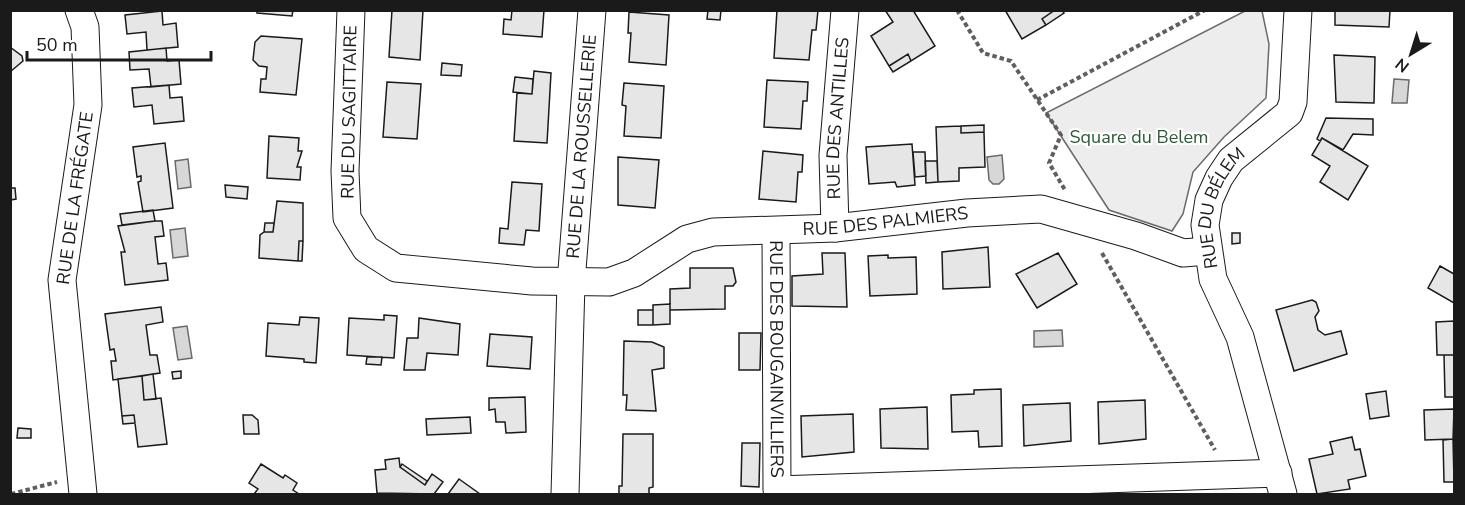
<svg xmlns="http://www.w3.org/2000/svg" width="1465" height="505" viewBox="0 0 1465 505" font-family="'Nunito Sans',sans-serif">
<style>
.built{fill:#ededed;stroke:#6a6a6a;stroke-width:1.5}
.water{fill:#d7d7d7;stroke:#6a6a6a;stroke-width:1.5}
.building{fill:#e6e6e6;stroke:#1a1a1a;stroke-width:1.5}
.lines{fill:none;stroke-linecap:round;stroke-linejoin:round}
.minor-casing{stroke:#1a1a1a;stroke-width:29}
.path{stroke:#5f5f5f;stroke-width:4;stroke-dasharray:4.5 3;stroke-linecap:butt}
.minor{stroke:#fff;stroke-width:27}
.labels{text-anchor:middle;stroke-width:4.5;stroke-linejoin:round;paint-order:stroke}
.street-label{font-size:18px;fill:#1a1a1a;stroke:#fff}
.park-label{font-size:18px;fill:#2b5a34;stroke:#fff}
</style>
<rect width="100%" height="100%" fill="#fff"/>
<path class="built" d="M 1245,11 L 1262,11 L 1269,44 L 1266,98 L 1224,137 L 1193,172 L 1183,214 L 1172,231 L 1109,210 L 1046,113 Z"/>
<path class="water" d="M 1394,79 L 1409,80 L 1407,103 L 1392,103 Z
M 1002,155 L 1004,179 L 999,184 L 993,184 L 989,180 L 987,157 Z
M 188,159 L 191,187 L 178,189 L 175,161 Z
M 185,228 L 188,256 L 173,258 L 170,230 Z
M 187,326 L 192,358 L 178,360 L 173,328 Z
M 1062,330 L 1063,346 L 1034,347 L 1034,331 Z"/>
<path class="building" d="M 257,10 L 293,10 L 292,16 L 257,13 Z
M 392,10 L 423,10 L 420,60 L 389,57 Z
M 512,10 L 544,10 L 542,37 L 503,34 L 504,19 L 511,20 Z
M 708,10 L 721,10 L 720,20 L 707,19 Z
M 777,10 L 818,10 L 816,30 L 812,30 L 809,60 L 774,58 Z
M 885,10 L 913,10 L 935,46 L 911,61 L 908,54 L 889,66 L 871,36 L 893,22 Z
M 1005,10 L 1055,10 L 1042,19 L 1046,25 L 1022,39 Z
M 1055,10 L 1062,10 L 1064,13 L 1046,25 L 1042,19 Z
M 1335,10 L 1390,10 L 1389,27 L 1335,25 Z
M 162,11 L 163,25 L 176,23 L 178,47 L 147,50 L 146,32 L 127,34 L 125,15 Z
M 629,12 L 669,15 L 666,65 L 629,62 L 631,33 L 628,33 Z
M 261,36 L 302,39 L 296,95 L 260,92 L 261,79 L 266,79 L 267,67 L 259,66 L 253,60 L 255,42 Z
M 10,47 L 22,56 L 23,61 L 10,72 Z
M 166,48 L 167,61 L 179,60 L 181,84 L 151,87 L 149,69 L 130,70 L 129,52 Z
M 908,54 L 911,61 L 893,72 L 889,66 Z
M 1334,55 L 1375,57 L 1374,103 L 1336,102 Z
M 442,63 L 462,65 L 461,76 L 441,75 Z
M 534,71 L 551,73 L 547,143 L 514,141 L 517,93 L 532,94 Z
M 515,77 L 533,79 L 532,94 L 513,92 Z
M 767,80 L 808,82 L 807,101 L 803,101 L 801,129 L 764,127 Z
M 387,82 L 421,84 L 417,139 L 383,137 Z
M 624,83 L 664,86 L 661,138 L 624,136 L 626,106 L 622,105 Z
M 169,85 L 170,98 L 182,97 L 184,121 L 154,124 L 152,105 L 134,107 L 132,88 Z
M 1326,118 L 1373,119 L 1373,135 L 1353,134 L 1343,150 L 1322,138 L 1320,141 L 1317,139 Z
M 984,125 L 984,132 L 961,133 L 961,126 Z
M 961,126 L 961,133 L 984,132 L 985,167 L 959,168 L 959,181 L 938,182 L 936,127 Z
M 269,136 L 299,138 L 298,151 L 302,151 L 297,167 L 301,167 L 300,180 L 267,178 Z
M 1322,138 L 1368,166 L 1348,200 L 1320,182 L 1330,166 L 1312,155 Z
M 165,143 L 173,208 L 143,212 L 138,182 L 141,181 L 141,176 L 137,177 L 133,147 Z
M 912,144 L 915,185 L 897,187 L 895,182 L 869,184 L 866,147 Z
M 763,151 L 803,155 L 802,172 L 798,172 L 796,202 L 759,199 Z
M 913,152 L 925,152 L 926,176 L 915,177 Z
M 618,157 L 659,160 L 655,208 L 618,205 Z
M 925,161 L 937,161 L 938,182 L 926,183 Z
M 512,182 L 542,184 L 539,231 L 526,230 L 524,245 L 499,243 L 500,228 L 508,229 Z
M 225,185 L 248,187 L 247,199 L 226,197 Z
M 10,188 L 15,188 L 16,199 L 10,200 Z
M 277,201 L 303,203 L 303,241 L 299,241 L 298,261 L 259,258 L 260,235 L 264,232 L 273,232 Z
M 153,210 L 155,221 L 122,225 L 120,214 Z
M 155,221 L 162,221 L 164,236 L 155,237 L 158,264 L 166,263 L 168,280 L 125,285 L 121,252 L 125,252 L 118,226 Z
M 265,223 L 274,223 L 273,232 L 264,232 Z
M 1232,233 L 1240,233 L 1240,243 L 1232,244 Z
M 299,241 L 303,241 L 302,261 L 298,261 Z
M 988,247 L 990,287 L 943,289 L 942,252 Z
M 822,253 L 845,253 L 847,307 L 792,306 L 792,276 L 823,274 Z
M 1058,253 L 1077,284 L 1037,308 L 1016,274 Z
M 888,255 L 888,258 L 916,257 L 917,294 L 870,296 L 868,256 Z
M 1440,266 L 1454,274 L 1454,303 L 1428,288 Z
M 690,268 L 733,268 L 736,282 L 733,286 L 725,286 L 725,309 L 670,310 L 670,289 L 690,288 Z
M 1312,300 L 1316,302 L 1319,311 L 1315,317 L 1318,330 L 1325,335 L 1341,331 L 1347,354 L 1294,371 L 1276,310 Z
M 670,304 L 670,324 L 653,325 L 653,305 Z
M 161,307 L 163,322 L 146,325 L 150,355 L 157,355 L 160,373 L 113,380 L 111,361 L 116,361 L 114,349 L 110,350 L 105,314 Z
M 638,310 L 653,310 L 653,325 L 638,325 Z
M 384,315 L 397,316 L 394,358 L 347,355 L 349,318 L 384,320 Z
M 300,317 L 319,318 L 316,363 L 304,362 L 304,359 L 266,356 L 268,323 L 299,325 Z
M 419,318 L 460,324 L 458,355 L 427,353 L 425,370 L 404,370 L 407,338 L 418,338 Z
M 1454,321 L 1454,355 L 1437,355 L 1436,322 Z
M 739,333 L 761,333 L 760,370 L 739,370 Z
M 490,334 L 532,337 L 530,369 L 487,366 Z
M 624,341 L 652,342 L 664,347 L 664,368 L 652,370 L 656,411 L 626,410 L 627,395 L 623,395 Z
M 1444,355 L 1454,355 L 1454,397 L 1445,397 Z
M 367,357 L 382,357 L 381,365 L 366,364 Z
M 181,371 L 181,378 L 173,379 L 172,372 Z
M 153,374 L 156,399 L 144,400 L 142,376 Z
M 142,376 L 144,400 L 161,398 L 167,444 L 138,447 L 134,415 L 122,416 L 118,379 Z
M 1001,389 L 1002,446 L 979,447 L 978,431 L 952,432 L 951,395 L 974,394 L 974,390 Z
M 1386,391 L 1389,416 L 1370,419 L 1366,394 Z
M 525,397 L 526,432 L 506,433 L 505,422 L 496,422 L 495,409 L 489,410 L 489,398 Z
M 1145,400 L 1146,439 L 1099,444 L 1098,402 Z
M 1070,403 L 1071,441 L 1024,446 L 1023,405 Z
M 927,407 L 928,449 L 881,448 L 880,409 Z
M 1454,409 L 1453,439 L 1425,440 L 1424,410 Z
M 853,414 L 854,452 L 802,457 L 801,416 Z
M 134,415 L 135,423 L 123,424 L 122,416 Z
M 243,415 L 252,415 L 258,420 L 259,434 L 244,434 Z
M 470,417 L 471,433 L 427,435 L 426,419 Z
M 18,428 L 31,429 L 31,438 L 17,438 Z
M 623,434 L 653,434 L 653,487 L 649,488 L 649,494 L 619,494 L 619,486 L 622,486 Z
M 1352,437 L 1355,450 L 1360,449 L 1366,476 L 1348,480 L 1350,489 L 1317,494 L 1309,459 L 1333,454 L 1330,442 Z
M 1453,439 L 1454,482 L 1444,482 L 1443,440 Z
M 742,443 L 760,443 L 759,487 L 741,486 Z
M 399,458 L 400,467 L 425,485 L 432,474 L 443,482 L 434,494 L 377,493 L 375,470 L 386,469 L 385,460 Z
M 261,464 L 283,478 L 285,475 L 297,483 L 293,490 L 299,494 L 254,494 L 258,489 L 249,483 Z
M 402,464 L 427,481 L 425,485 L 400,467 Z
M 459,479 L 480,494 L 448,494 Z"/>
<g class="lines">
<g class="minor-casing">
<g id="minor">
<path d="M 79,10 L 85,27 L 88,105 L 62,280 L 83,494"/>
<path id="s1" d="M 351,10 L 345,171 L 347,218 L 366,249 L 396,268 L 532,281 L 609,282 L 634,273 L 687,239 L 713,232 L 835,228 L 967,213 L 1041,209 L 1136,236 L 1183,253 L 1207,251"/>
<path id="s2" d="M 835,228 L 833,155 L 845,10"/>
<path id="s3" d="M 776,231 L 777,490 L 1278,473"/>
<path id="s4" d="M 565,494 L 571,283 L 592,10"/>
<path id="s5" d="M 1283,494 L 1240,337 L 1213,279 L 1205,225 L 1209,200 L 1219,178 L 1231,160 L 1289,113 L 1293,102 L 1298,10"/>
</g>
</g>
<path class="path" d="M 957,10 L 983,53 L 1011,61 L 1061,135 L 1049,163 L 1065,190
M 1037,100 L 1205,10
M 1102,253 L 1215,450
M 11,494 L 57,482"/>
<use href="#minor" class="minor"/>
</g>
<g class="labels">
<g class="street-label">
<text transform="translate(349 112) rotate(-89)" y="6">RUE DU SAGITTAIRE</text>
<text dy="6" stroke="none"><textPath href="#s2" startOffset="110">RUE DES ANTILLES</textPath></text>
<text dy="6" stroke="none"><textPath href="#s4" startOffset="348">RUE DE LA ROUSSELLERIE</textPath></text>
<text transform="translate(75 198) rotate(-82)" y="6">RUE DE LA FRÉGATE</text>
<text dy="6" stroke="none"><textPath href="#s5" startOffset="302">RUE DU BÉLEM</textPath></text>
<text dy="6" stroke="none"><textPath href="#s1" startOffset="783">RUE DES PALMIERS</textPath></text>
<text dy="6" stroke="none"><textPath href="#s3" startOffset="128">RUE DES BOUGAINVILLIERS</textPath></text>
</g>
<g class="park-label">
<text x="1139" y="143">Square du Belem</text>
</g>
</g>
<rect width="1465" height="505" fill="none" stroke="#1a1a1a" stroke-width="24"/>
<g transform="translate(1411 54) rotate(218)" stroke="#ffffff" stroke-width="4.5" paint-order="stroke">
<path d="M0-4.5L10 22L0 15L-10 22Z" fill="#1a1a1a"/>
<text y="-9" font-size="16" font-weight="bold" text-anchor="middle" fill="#1a1a1a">N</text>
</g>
<path d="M27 51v9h184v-9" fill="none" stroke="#1a1a1a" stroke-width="3"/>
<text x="36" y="51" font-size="18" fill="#1a1a1a" stroke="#ffffff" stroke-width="4.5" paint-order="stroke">50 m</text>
</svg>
